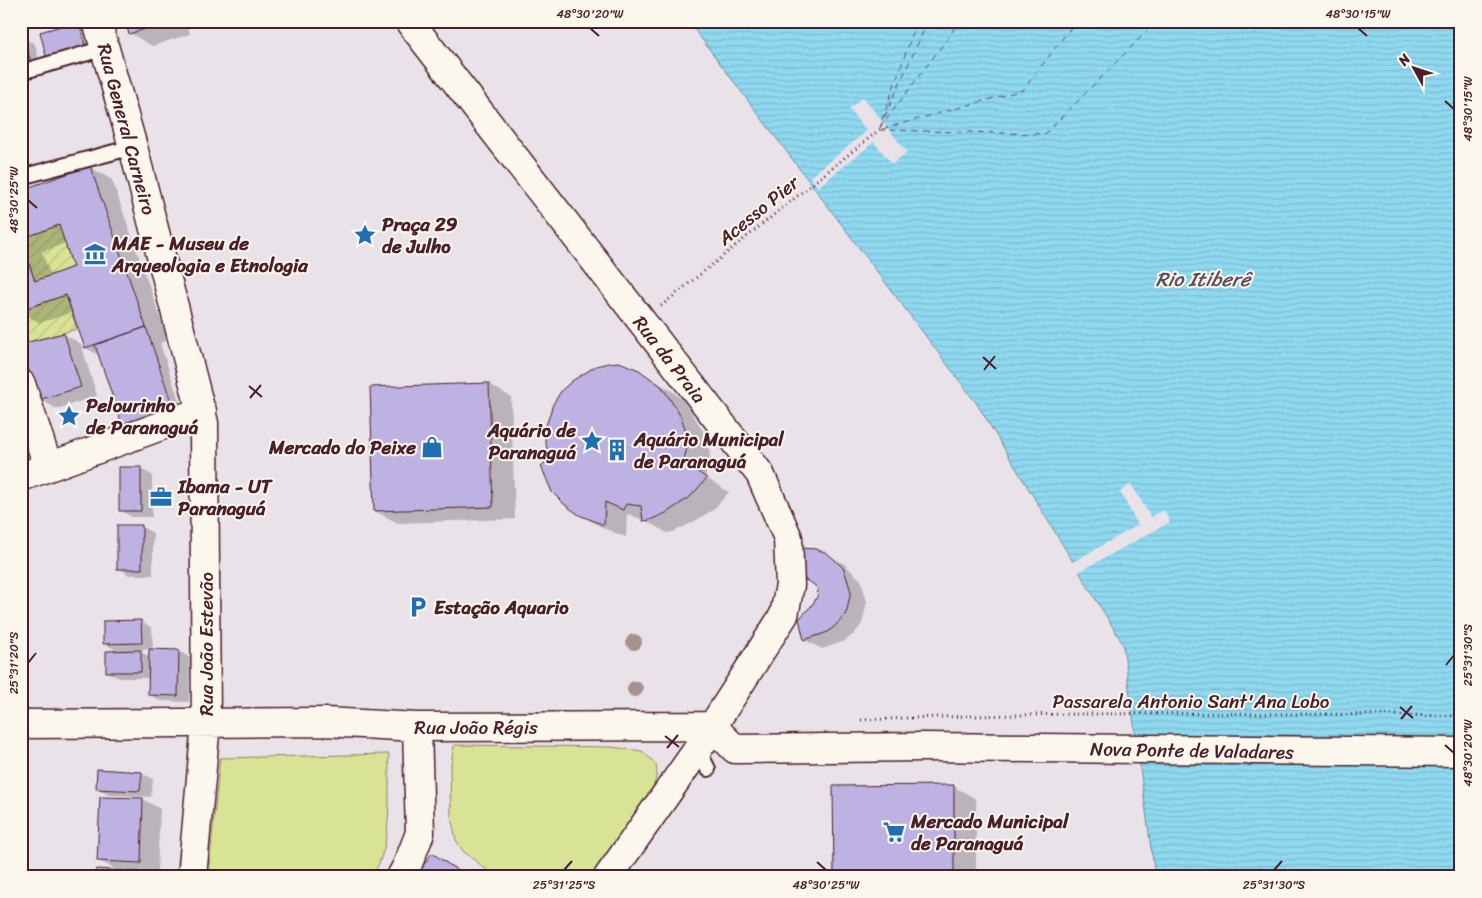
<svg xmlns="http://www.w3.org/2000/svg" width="1482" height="898" viewBox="0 0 1482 898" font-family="Sriracha,sans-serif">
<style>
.grass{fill:#d8e396;stroke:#918160}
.garden{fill:url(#garden-furrows);stroke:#918160}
.water{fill:url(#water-rules);stroke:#738fa1}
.pier{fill:#e9e2e9}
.shadow{fill:#0003;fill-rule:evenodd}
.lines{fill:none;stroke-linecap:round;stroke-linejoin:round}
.ferry{stroke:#5b4e5c;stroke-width:1;stroke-dasharray:6 5;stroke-linecap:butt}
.building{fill:#beb2e3;stroke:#4a1f2b}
.service-casing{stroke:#4a1f2b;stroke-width:18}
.minor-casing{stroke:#4a1f2b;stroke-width:31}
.path{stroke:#4a1f2b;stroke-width:3;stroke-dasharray:1 4;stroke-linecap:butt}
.service{stroke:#fbf7ec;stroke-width:14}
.minor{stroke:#fbf7ec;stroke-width:28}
.tree{fill:#a5928f}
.ticks{fill:none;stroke:#4a1f2b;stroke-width:2}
.labels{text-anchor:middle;stroke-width:4;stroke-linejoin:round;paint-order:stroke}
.street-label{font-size:19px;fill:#4a1f2b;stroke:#fbf7ec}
.poi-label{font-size:19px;font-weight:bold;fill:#4a1f2b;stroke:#fbf7ec;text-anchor:start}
.water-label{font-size:20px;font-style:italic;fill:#5b4e5c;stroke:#fbf7ec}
.neatline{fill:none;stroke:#4a1f2b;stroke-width:2}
.ticks-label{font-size:12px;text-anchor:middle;fill:#4a1f2b}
</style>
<defs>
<pattern id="garden-furrows" width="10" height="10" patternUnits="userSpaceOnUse" patternTransform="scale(1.25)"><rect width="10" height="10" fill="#d8e396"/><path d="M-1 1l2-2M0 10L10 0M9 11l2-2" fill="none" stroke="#bbc281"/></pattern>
<pattern id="water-rules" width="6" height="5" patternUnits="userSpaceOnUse" patternTransform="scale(1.25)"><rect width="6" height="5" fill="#8fd9f0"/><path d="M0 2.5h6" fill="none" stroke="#7dbace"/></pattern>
</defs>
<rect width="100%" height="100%" fill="#e9e2e9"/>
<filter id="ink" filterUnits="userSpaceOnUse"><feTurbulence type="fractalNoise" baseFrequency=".02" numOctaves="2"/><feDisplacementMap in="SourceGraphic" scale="10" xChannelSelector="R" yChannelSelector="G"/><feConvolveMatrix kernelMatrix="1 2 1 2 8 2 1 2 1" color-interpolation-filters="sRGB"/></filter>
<g filter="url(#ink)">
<path class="grass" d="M 454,745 L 611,747 L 642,751 L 656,764 L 657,775 L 653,787 L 590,877 L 496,877 L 463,851 L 456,840 L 451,816 L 450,771 Z
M 389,754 C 388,791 394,847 371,877 L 208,877 L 220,758 Z"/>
<path class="garden" d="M 59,225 L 73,267 L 35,281 L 21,239 Z
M 66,295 L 77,329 L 21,344 L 21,310 Z"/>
<path class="water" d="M 688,21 L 1461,21 L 1461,877 L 1155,877 L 1123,644 L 977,404 Z"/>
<path class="pier" d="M 863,97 L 907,152 L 892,164 L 874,142 L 818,187 L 810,177 L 867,131 L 849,109 Z
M 1131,484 L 1151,517 L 1164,510 L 1170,522 L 1077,573 L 1071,563 L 1138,525 L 1120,492 Z"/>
<path class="shadow" d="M 127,21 L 186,21 L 190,34 L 152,46 L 130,33 Z
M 78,22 L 90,29 L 97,55 L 41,33 Z
M 23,38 L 35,44 L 41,69 L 21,75 Z
M 90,167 L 112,180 L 168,340 L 160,343 L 183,413 L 134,430 L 123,424 L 100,356 L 86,348 L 73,312 L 40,323 L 21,312 L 21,292 L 26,290 L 21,277 L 21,191 ZM 66,243 L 75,268 L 51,276 L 42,252 Z
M 64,334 L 81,344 L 97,396 L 57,409 L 39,399 Z
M 639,371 L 672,391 L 683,400 L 690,410 L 703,431 L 709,447 L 710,457 L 705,477 L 729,492 L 713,510 L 688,525 L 673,532 L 667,533 L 646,521 L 627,514 L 626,537 L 603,528 L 580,514 Z
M 489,384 L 511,397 L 515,519 L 398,523 L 375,511 Z
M 121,469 L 141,469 L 152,475 L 152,517 L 132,517 L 120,510 Z
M 118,526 L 142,527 L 153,533 L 153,575 L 129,575 L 118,568 Z
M 826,554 L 844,564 L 861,580 L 867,602 L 862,624 L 854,634 L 845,641 L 822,649 L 805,640 L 818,598 Z
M 141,621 L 152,628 L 153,651 L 179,651 L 190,658 L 189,702 L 160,701 L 149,694 L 150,678 L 119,678 L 107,672 L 119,652 L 104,643 ZM 150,649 L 150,657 L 137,650 Z
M 141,773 L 153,779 L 151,797 L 108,795 L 97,788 Z
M 953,786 L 976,799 L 976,877 L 835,877 Z
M 143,799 L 160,809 L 157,872 L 135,871 L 145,877 L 97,877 L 118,871 L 98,860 Z
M 432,854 L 454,867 L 468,877 L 417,877 Z"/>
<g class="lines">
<path class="ferry" d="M 882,120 L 917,21
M 880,127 L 928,21
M 879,129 L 951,34 L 958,21
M 882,129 L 1023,90 L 1076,21
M 879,130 L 1045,134 L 1157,21"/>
</g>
<path class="building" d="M 79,21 L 86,49 L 47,60 L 40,32 Z
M 125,21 L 168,21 L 168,22 L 129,34 Z
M 24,36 L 31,63 L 21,66 L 21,37 Z
M 90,166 L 146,327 L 85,348 L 66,295 L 21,310 L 21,291 L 24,290 L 21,281 L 21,241 L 35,281 L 73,267 L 59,225 L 21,239 L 21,190 Z
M 146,327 L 173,407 L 122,424 L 95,345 Z
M 64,333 L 81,387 L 38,400 L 21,344 Z
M 619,362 L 639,370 L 661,386 L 668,396 L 681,417 L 687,434 L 688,444 L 683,463 L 707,478 L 690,497 L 666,513 L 650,520 L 643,521 L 641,506 L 626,504 L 623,510 L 605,502 L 604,525 L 579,515 L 564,504 L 552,492 L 541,466 L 550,459 L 545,441 L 546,426 L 553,404 L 562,390 L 572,381 L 596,366 L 609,363 Z
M 489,383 L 493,507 L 374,511 L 370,387 Z
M 119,467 L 141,467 L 141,511 L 119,511 Z
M 117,525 L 142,525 L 142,569 L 117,569 Z
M 801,548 L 816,549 L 827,553 L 834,559 L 844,569 L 851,592 L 846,614 L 837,624 L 828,632 L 804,640 L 799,619 L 812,605 L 817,597 L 818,589 L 813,584 L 800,577 Z
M 141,620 L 142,643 L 103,644 L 103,621 Z
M 149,649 L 179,650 L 178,696 L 148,695 Z
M 141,650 L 141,672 L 106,672 L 106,651 Z
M 97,769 L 142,772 L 140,791 L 96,789 Z
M 954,785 L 954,877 L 834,877 L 833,786 Z
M 100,797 L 143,798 L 141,863 L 97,861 Z
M 432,853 L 467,877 L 415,877 Z
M 96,869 L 139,872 L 138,877 L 95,877 Z"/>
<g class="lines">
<g class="service-casing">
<path id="service" d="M 21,72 L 105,48
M 21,177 L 133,147
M 698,749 L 708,769"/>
</g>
<g class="minor-casing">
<path id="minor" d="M 97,21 L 133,147 L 204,423 L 206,723 L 192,877
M 409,21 L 760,474 L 788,538 L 790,585 L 784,615 L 698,749 L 608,877
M 21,384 L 48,466
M 21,477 L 202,411
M 21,724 L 325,722 L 417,727 L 712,726 L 735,749 L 923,747 L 1461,752
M 401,877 L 407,866 L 420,833 L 417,727"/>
</g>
<path class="path" d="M 661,306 L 879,130
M 861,720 C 1061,711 1261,713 1461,716"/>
<use href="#service" class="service"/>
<use href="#minor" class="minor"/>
</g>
<g class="tree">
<circle cx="634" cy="642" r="8"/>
<circle cx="635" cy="689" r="8"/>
</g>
</g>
<path class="ticks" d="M 590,28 L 599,36M 1358,28 L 1367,36M 1445,101 L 1454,109M 28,200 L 37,208M 983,357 L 996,369M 984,370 L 995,356M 249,386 L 262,397M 250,398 L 261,385M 28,663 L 36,653M 1446,665 L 1454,655M 1400,707 L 1413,718M 1401,719 L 1412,706M 665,736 L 679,747M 1445,745 L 1454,753M 667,748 L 678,735M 817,862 L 826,870M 564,870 L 572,861M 1274,870 L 1282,861"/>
<defs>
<g id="sight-bare" transform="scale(1.725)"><path d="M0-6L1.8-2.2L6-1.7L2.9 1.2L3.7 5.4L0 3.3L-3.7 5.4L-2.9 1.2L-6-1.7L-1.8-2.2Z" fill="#1f6fb2" stroke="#fbf7ec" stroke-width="2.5" paint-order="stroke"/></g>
<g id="museum-bare" transform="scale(1.725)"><path d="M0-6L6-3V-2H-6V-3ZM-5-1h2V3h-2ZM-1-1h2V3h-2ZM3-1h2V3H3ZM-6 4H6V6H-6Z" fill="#1f6fb2" stroke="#fbf7ec" stroke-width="2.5" paint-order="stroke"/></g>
<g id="shop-bare" transform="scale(1.725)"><path d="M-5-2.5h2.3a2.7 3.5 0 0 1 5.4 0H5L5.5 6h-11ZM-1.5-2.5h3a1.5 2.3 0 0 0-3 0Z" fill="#1f6fb2" stroke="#fbf7ec" stroke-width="2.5" paint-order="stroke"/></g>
<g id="building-bare" transform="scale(1.725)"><path d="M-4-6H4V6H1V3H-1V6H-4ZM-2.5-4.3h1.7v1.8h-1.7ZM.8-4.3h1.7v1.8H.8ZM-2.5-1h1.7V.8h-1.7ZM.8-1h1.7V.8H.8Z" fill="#1f6fb2" stroke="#fbf7ec" stroke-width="2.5" paint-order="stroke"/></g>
<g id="office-bare" transform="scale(1.725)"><path d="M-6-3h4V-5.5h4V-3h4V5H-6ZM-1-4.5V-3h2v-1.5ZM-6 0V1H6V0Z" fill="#1f6fb2" stroke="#fbf7ec" stroke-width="2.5" paint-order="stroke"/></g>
<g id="parking-bare" transform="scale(1.725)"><path d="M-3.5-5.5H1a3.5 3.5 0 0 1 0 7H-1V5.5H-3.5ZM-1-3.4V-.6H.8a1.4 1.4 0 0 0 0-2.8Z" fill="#1f6fb2" stroke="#fbf7ec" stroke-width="2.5" paint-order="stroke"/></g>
<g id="supermarket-bare" transform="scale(1.725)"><path d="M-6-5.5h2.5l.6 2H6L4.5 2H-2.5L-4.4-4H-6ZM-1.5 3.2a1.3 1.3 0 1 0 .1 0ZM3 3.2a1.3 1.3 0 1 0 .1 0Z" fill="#1f6fb2" stroke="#fbf7ec" stroke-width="2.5" paint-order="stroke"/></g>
</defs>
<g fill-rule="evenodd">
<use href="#sight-bare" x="365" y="235"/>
<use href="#museum-bare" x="95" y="254"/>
<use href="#sight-bare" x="69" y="416"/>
<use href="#sight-bare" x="592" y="441"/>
<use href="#shop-bare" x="432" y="447"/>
<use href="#building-bare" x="617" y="450"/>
<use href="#office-bare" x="161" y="497"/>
<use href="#parking-bare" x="418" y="607"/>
<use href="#supermarket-bare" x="894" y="832"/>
</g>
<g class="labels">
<g class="street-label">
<text transform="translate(127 129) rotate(75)" y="7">Rua General Carneiro</text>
<text transform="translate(758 210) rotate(-39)" y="7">Acesso Pier</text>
<text transform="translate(670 359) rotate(52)" y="7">Rua da Praia</text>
<text transform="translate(206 644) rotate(-90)" y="7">Rua João Estevão</text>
<text x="1191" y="708">Passarela Antonio Sant'Ana Lobo</text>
<text x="476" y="734">Rua João Régis</text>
<text transform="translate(1192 750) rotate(1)" y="7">Nova Ponte de Valadares</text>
</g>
<g class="poi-label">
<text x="382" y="231">Praça 29<tspan x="382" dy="22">de Julho</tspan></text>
<text x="112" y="250">MAE - Museu de<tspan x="112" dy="22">Arqueologia e Etnologia</tspan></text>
<text x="86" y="412">Pelourinho<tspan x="86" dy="22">de Paranaguá</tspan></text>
<text x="576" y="437" text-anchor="end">Aquário de<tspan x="576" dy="22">Paranaguá</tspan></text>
<text x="634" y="446">Aquário Municipal<tspan x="634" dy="22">de Paranaguá</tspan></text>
<text x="416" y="454" text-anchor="end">Mercado do Peixe</text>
<text x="178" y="493">Ibama - UT<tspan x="178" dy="22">Paranaguá</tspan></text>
<text x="434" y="614">Estação Aquario</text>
<text x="911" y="828">Mercado Municipal<tspan x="911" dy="22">de Paranaguá</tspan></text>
</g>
<g class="water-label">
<text x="1203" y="286">Rio Itiberê</text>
</g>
</g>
<rect width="1482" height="898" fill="none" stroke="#fbf7ec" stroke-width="55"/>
<g transform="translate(1414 68) rotate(310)" stroke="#fbf7ec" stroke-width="4" paint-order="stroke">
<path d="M0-4L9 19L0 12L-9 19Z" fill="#4a1f2b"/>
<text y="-8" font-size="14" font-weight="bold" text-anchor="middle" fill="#4a1f2b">N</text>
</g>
<rect x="28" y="28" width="1426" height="842" class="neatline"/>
<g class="ticks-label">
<text x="590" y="18">48°30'20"W</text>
<text x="1358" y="18">48°30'15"W</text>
<text transform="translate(1468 109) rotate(-90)" y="4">48°30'15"W</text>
<text transform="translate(14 200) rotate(-90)" y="4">48°30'25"W</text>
<text transform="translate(1468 655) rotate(-90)" y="4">25°31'30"S</text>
<text transform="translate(14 663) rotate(-90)" y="4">25°31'20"S</text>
<text transform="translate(1468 753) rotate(-90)" y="4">48°30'20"W</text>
<text x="564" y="889">25°31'25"S</text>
<text x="826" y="889">48°30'25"W</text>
<text x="1274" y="889">25°31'30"S</text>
</g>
</svg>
